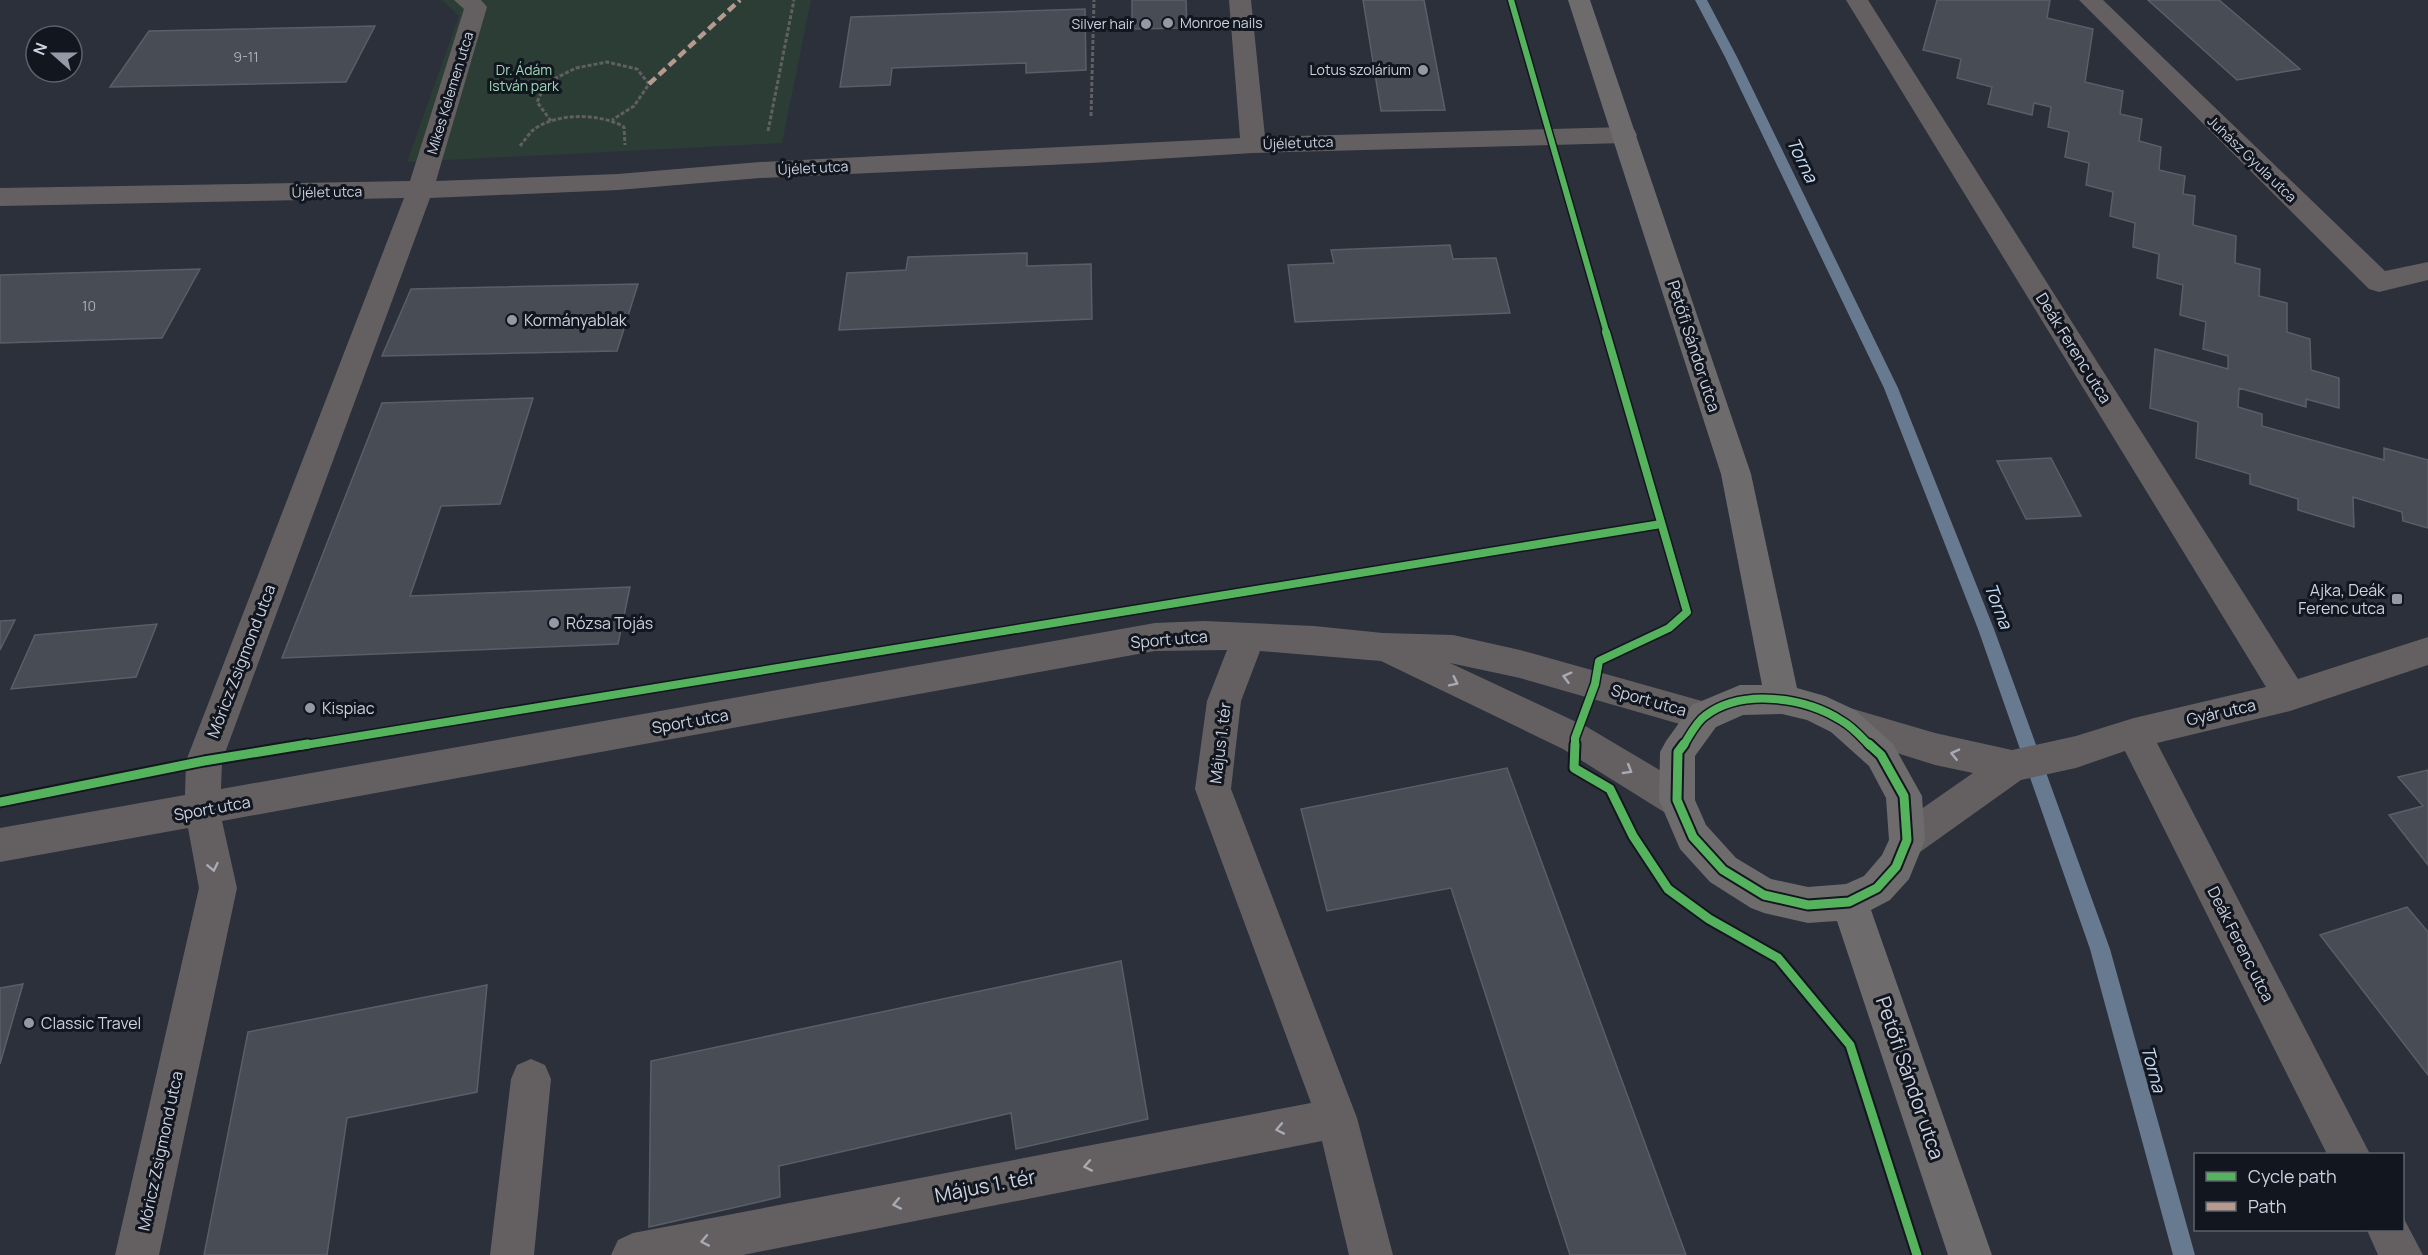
<svg xmlns="http://www.w3.org/2000/svg" width="2428" height="1255" viewBox="0 0 2428 1255" font-family="Manrope,sans-serif">
<style>
.green{fill:#2c3d35}
.lines{fill:none;stroke-linecap:round;stroke-linejoin:round}
.stream{fill:#687a90;fill-rule:evenodd}
.building{fill:#474c55;stroke:#5a5e68;stroke-width:1.5}
.path{stroke:#605f62;stroke-width:3;stroke-dasharray:4 2;stroke-linecap:butt}
.minor{fill:#646062;fill-rule:evenodd}
.major{fill:#6e6b6d;fill-rule:evenodd}
.quiet{stroke:#b69a8f;stroke-width:4.5;stroke-dasharray:9 4.5;stroke-linecap:butt}
.cycleway-far2-casing{stroke:#12161f;stroke-width:9}
.cycleway-far1-casing{stroke:#12161f;stroke-width:11}
.cycleway-casing{stroke:#12161f;stroke-width:13}
.cycleway-far2{stroke:#56b35d;stroke-width:6}
.cycleway-far1{stroke:#56b35d;stroke-width:8}
.cycleway{stroke:#56b35d;stroke-width:9}
.oneway{stroke:#a8aab4}
.poi-dot{fill:#9499a6;stroke:#12161f;stroke-width:2}
.labels{text-anchor:middle;stroke-width:6;stroke-linejoin:round;paint-order:stroke}
.far-poi-label{font-size:14px;fill:#cdd2e0;stroke:#12161f;text-anchor:end}
.number-label{font-size:14px;fill:#acb0bd}
.far-park-label{font-size:14px;fill:#a0d8b9;stroke:#12161f}
.far-street-label{font-size:14px;fill:#cdd2e0;stroke:#12161f}
.poi-label{font-size:16px;fill:#cdd2e0;stroke:#12161f;text-anchor:start}
.street-label{font-size:16px;fill:#cdd2e0;stroke:#12161f}
.water-label{font-size:18px;font-style:italic;fill:#c8ddf8;stroke:#12161f}
.near-street-label{font-size:20px;fill:#cdd2e0;stroke:#12161f}
</style>
<rect width="100%" height="100%" fill="#2b303b"/>
<path class="green" d="M 442,0 L 811,0 L 782,143 L 407,162 L 459,16 Z"/>
<g class="lines">
<path class="stream" d="M 1695,0 L 1707,0 L 1737,57 L 1898,388 L 1994,629 L 2110,949 L 2195,1255 L 2173,1255 L 2090,949 L 1978,629 L 1884,388 L 1725,57 Z"/>
</g>
<path class="building" d="M 1132,0 L 1186,0 L 1187,28 L 1132,29 Z
M 1363,0 L 1424,0 L 1445,110 L 1381,111 Z
M 1937,0 L 2050,0 L 2047,18 L 2093,29 L 2085,82 L 2123,91 L 2120,114 L 2142,119 L 2139,141 L 2161,147 L 2159,170 L 2185,176 L 2183,194 L 2195,196 L 2193,225 L 2236,236 L 2235,263 L 2260,269 L 2259,296 L 2287,303 L 2287,332 L 2310,339 L 2311,370 L 2339,378 L 2339,408 L 2306,399 L 2306,407 L 2239,388 L 2238,407 L 2262,414 L 2262,426 L 2384,460 L 2384,448 L 2428,460 L 2428,528 L 2403,521 L 2402,512 L 2353,497 L 2354,527 L 2298,510 L 2298,499 L 2250,484 L 2250,474 L 2196,458 L 2198,422 L 2150,408 L 2155,349 L 2228,369 L 2228,356 L 2203,349 L 2206,322 L 2180,315 L 2183,285 L 2157,278 L 2159,254 L 2133,247 L 2135,223 L 2110,216 L 2113,192 L 2086,185 L 2089,163 L 2065,157 L 2069,132 L 2048,127 L 2051,107 L 2034,103 L 2032,115 L 1988,104 L 1992,87 L 1957,78 L 1961,59 L 1923,50 Z
M 2148,0 L 2219,0 L 2300,69 L 2237,80 Z
M 1085,9 L 1086,70 L 1026,73 L 1026,63 L 892,68 L 890,85 L 840,87 L 851,17 Z
M 375,26 L 346,82 L 110,87 L 149,31 Z
M 1450,245 L 1453,259 L 1496,258 L 1510,313 L 1295,322 L 1288,265 L 1334,263 L 1331,250 Z
M 1027,253 L 1027,266 L 1091,264 L 1092,319 L 839,330 L 847,273 L 906,270 L 908,257 Z
M 200,269 L 162,338 L 0,343 L 0,275 Z
M 638,284 L 617,351 L 382,356 L 411,289 Z
M 533,398 L 500,504 L 441,506 L 410,596 L 630,587 L 618,644 L 282,658 L 382,403 Z
M 2051,458 L 2081,516 L 2026,519 L 1997,461 Z
M 15,620 L 0,650 L 0,621 Z
M 157,624 L 136,677 L 11,689 L 35,635 Z
M 1507,768 L 1686,1255 L 1570,1255 L 1451,888 L 1327,911 L 1301,809 Z
M 2428,770 L 2428,865 L 2389,815 L 2423,806 L 2398,777 Z
M 2407,907 L 2428,932 L 2428,1075 L 2320,935 Z
M 1121,961 L 1148,1119 L 1016,1149 L 1011,1113 L 779,1166 L 780,1197 L 649,1227 L 651,1061 Z
M 23,984 L 0,1064 L 0,988 Z
M 487,985 L 477,1092 L 347,1118 L 327,1255 L 204,1255 L 248,1032 Z"/>
<g class="lines">
<path class="path" d="M 1091,116 L 1094,0
M 551,121 L 537,102 L 546,83 L 576,68 L 607,62 L 637,69 L 649,84 L 634,106 L 612,120
M 768,131 L 794,0
M 520,146 C 524,141 528,135 532,131 C 554,112 601,113 624,127 L 625,145"/>
<path class="minor" d="M 454,0 L 481,0 L 487,7 L 436,181 L 618,174 L 760,162 L 1240,138 L 1229,0 L 1251,0 L 1265,137 L 1625,127 L 1634,129 L 1637,135 L 1634,141 L 1625,143 L 1253,153 L 1091,163 L 760,178 L 618,190 L 430,198 L 222,761 L 221,789 L 1155,623 L 1205,621 L 1314,626 L 1383,633 L 1453,635 L 1520,650 L 1716,705 L 1721,716 L 1716,727 L 1704,731 L 1520,678 L 1450,663 L 1587,727 L 1690,788 L 1695,800 L 1690,812 L 1677,816 L 1664,812 L 1563,749 L 1381,661 L 1260,651 L 1241,701 L 1231,789 L 1357,1118 L 1393,1255 L 1349,1255 L 1322,1141 L 743,1255 L 611,1255 L 618,1240 L 633,1233 L 1311,1103 L 1195,789 L 1207,701 L 1227,650 L 1155,651 L 222,821 L 237,888 L 159,1255 L 115,1255 L 199,888 L 188,828 L 0,862 L 0,828 L 185,795 L 186,761 L 404,198 L 0,206 L 0,188 L 410,181 L 464,9 Z
M 1846,0 L 1868,0 L 2298,679 L 2428,637 L 2428,665 L 2290,711 L 2157,743 L 2370,1154 L 2327,1154 L 2125,751 L 2076,768 L 2021,780 L 1920,852 L 1907,857 L 1894,852 L 1889,840 L 1894,828 L 1973,773 L 1935,765 L 1843,736 L 1831,732 L 1826,721 L 1831,710 L 1843,706 L 1935,733 L 2012,750 L 2076,736 L 2134,718 L 2266,687 Z
M 2079,0 L 2103,0 L 2385,271 L 2428,262 L 2428,280 L 2379,292 L 2369,289 Z
M 531,1059 L 545,1065 L 551,1079 L 534,1255 L 490,1255 L 511,1079 L 517,1065 Z
M 2402,1215 L 2423,1255 L 2378,1255 L 2367,1230 L 2402,1230 Z"/>
<path class="major" d="M 1568,0 L 1590,0 L 1751,474 L 1797,688 L 1825,696 L 1855,710 L 1893,744 L 1922,796 L 1925,840 L 1909,879 L 1890,900 L 1871,910 L 1992,1255 L 1948,1255 L 1837,921 L 1808,923 L 1764,913 L 1751,908 L 1710,882 L 1680,849 L 1659,800 L 1660,752 L 1666,741 L 1692,705 L 1740,685 L 1762,685 L 1721,474 ZM 1782,714 L 1807,720 L 1831,732 L 1869,766 L 1886,798 L 1889,840 L 1882,855 L 1864,876 L 1846,884 L 1808,887 L 1771,879 L 1736,858 L 1706,825 L 1695,800 L 1695,756 L 1716,727 L 1743,715 Z"/>
<path class="quiet" d="M 649,84 L 740,0"/>
<g class="cycleway-far2-casing">
<path id="cycleway-far2" d="M 1511,0 L 1607,334"/>
</g>
<g class="cycleway-far1-casing">
<path id="cycleway-far1" d="M 299,746 L 1661,524
M 1575,746 L 1575,738 L 1595,684 L 1599,661 L 1669,628 L 1687,612 L 1606,332
M 1683,746 C 1689,737 1696,722 1705,716 C 1742,688 1805,697 1842,721 C 1853,727 1862,738 1870,746"/>
</g>
<g class="cycleway-casing">
<path id="cycleway" d="M 1575,744 L 1574,768 L 1610,789 L 1633,836 L 1668,889 L 1709,919 L 1778,958 L 1850,1045 L 1917,1255
M 1684,744 L 1678,752 L 1677,800 L 1693,837 L 1723,870 L 1764,895 L 1808,905 L 1849,902 L 1877,888 L 1896,867 L 1907,840 L 1904,796 L 1881,755 L 1869,744
M 0,802 L 204,761 L 308,744"/>
</g>
<use href="#cycleway-far2" class="cycleway-far2"/>
<use href="#cycleway-far1" class="cycleway-far1"/>
<use href="#cycleway" class="cycleway"/>
</g>
<defs><path id="oneway-chevron" d="M-2-3.5L2.5 0L-2 3.5" fill="none" stroke-width="1.6" stroke-linecap="round" stroke-linejoin="round" transform="scale(1.5)"/></defs>
<g class="oneway">
<use href="#oneway-chevron" transform="translate(1567 677) rotate(-165)"/>
<use href="#oneway-chevron" transform="translate(1454 682) rotate(26)"/>
<use href="#oneway-chevron" transform="translate(1955 754) rotate(-167)"/>
<use href="#oneway-chevron" transform="translate(1628 770) rotate(31)"/>
<use href="#oneway-chevron" transform="translate(213 867) rotate(78)"/>
<use href="#oneway-chevron" transform="translate(1280 1129) rotate(169)"/>
<use href="#oneway-chevron" transform="translate(1088 1166) rotate(169)"/>
<use href="#oneway-chevron" transform="translate(897 1204) rotate(169)"/>
<use href="#oneway-chevron" transform="translate(705 1241) rotate(169)"/>
</g>
<g class="poi-dot">
<circle cx="1168" cy="23" r="6"/>
<circle cx="1146" cy="24" r="6"/>
<circle cx="1423" cy="70" r="6"/>
<circle cx="512" cy="320" r="6"/>
<rect x="2391" y="593" width="12" height="12" rx="3"/>
<circle cx="554" cy="623" r="6"/>
<circle cx="310" cy="708" r="6"/>
<circle cx="29" cy="1023" r="6"/>
</g>
<g class="labels">
<g class="far-poi-label">
<text x="1180" y="28" text-anchor="start">Monroe nails</text>
<text x="1134" y="29">Silver hair</text>
<text x="1411" y="75">Lotus szolárium</text>
</g>
<g class="number-label">
<text x="246" y="62">9-11</text>
<text x="89" y="311">10</text>
</g>
<g class="far-park-label">
<text x="524" y="75">Dr. Ádám<tspan x="524" dy="16">István park</tspan></text>
</g>
<g class="far-street-label">
<text transform="translate(450 93) rotate(-73)" y="5">Mikes Kelemen utca</text>
<text transform="translate(1298 143) rotate(-2)" y="5">Újélet utca</text>
<text transform="translate(2252 159) rotate(44)" y="5">Juhász Gyula utca</text>
<text transform="translate(813 168) rotate(-3)" y="5">Újélet utca</text>
<text transform="translate(327 192) rotate(-1)" y="5">Újélet utca</text>
</g>
<g class="poi-label">
<text x="524" y="326">Kormányablak</text>
<text x="2385" y="596" text-anchor="end">Ajka, Deák<tspan x="2385" dy="18">Ferenc utca</tspan></text>
<text x="566" y="629">Rózsa Tojás</text>
<text x="322" y="714">Kispiac</text>
<text x="41" y="1029">Classic Travel</text>
</g>
<g class="street-label">
<text transform="translate(1694 346) rotate(72)" y="6">Petőfi Sándor utca</text>
<text transform="translate(2074 348) rotate(58)" y="6">Deák Ferenc utca</text>
<text transform="translate(1169 639) rotate(-5)" y="6">Sport utca</text>
<text transform="translate(241 661) rotate(-69)" y="6">Móricz Zsigmond utca</text>
<text transform="translate(1649 700) rotate(16)" y="6">Sport utca</text>
<text transform="translate(2221 712) rotate(-13)" y="6">Gyár utca</text>
<text transform="translate(690 721) rotate(-10)" y="6">Sport utca</text>
<text transform="translate(1220 743) rotate(-83)" y="6">Május 1. tér</text>
<text transform="translate(212 808) rotate(-10)" y="6">Sport utca</text>
<text transform="translate(2241 944) rotate(63)" y="6">Deák Ferenc utca</text>
<text transform="translate(160 1151) rotate(-78)" y="6">Móricz Zsigmond utca</text>
</g>
<g class="water-label">
<text transform="translate(1802 160) rotate(64)" y="6">Torna</text>
<text transform="translate(1998 606) rotate(69)" y="6">Torna</text>
<text transform="translate(2153 1069) rotate(75)" y="6">Torna</text>
</g>
<g class="near-street-label">
<text transform="translate(1910 1078) rotate(71)" y="7">Petőfi Sándor utca</text>
<text transform="translate(985 1186) rotate(-11)" y="7">Május 1. tér</text>
</g>
</g>
<rect x="2194" y="1153" width="210" height="78" fill="#12161f" stroke="#5d616c" stroke-width="1.5"/>
<rect x="2206" y="1172" width="30" height="9" fill="#56b35d" stroke="#5d616c" stroke-width="1.5"/>
<text x="2248" y="1183" font-size="18" fill="#cdd2e0">Cycle path</text>
<rect x="2206" y="1202" width="30" height="9" fill="#b69a8f" stroke="#5d616c" stroke-width="1.5"/>
<text x="2248" y="1213" font-size="18" fill="#cdd2e0">Path</text>
<g transform="translate(54 54) rotate(291)"><circle r="28" fill="#12161f" stroke="#5d616c" stroke-width="1.5"/>
<path d="M0-4.5L10 22L0 15L-10 22Z" fill="#9499a6"/>
<text y="-9" font-size="16" font-weight="bold" text-anchor="middle" fill="#cdd2e0">N</text>
</g>
</svg>
